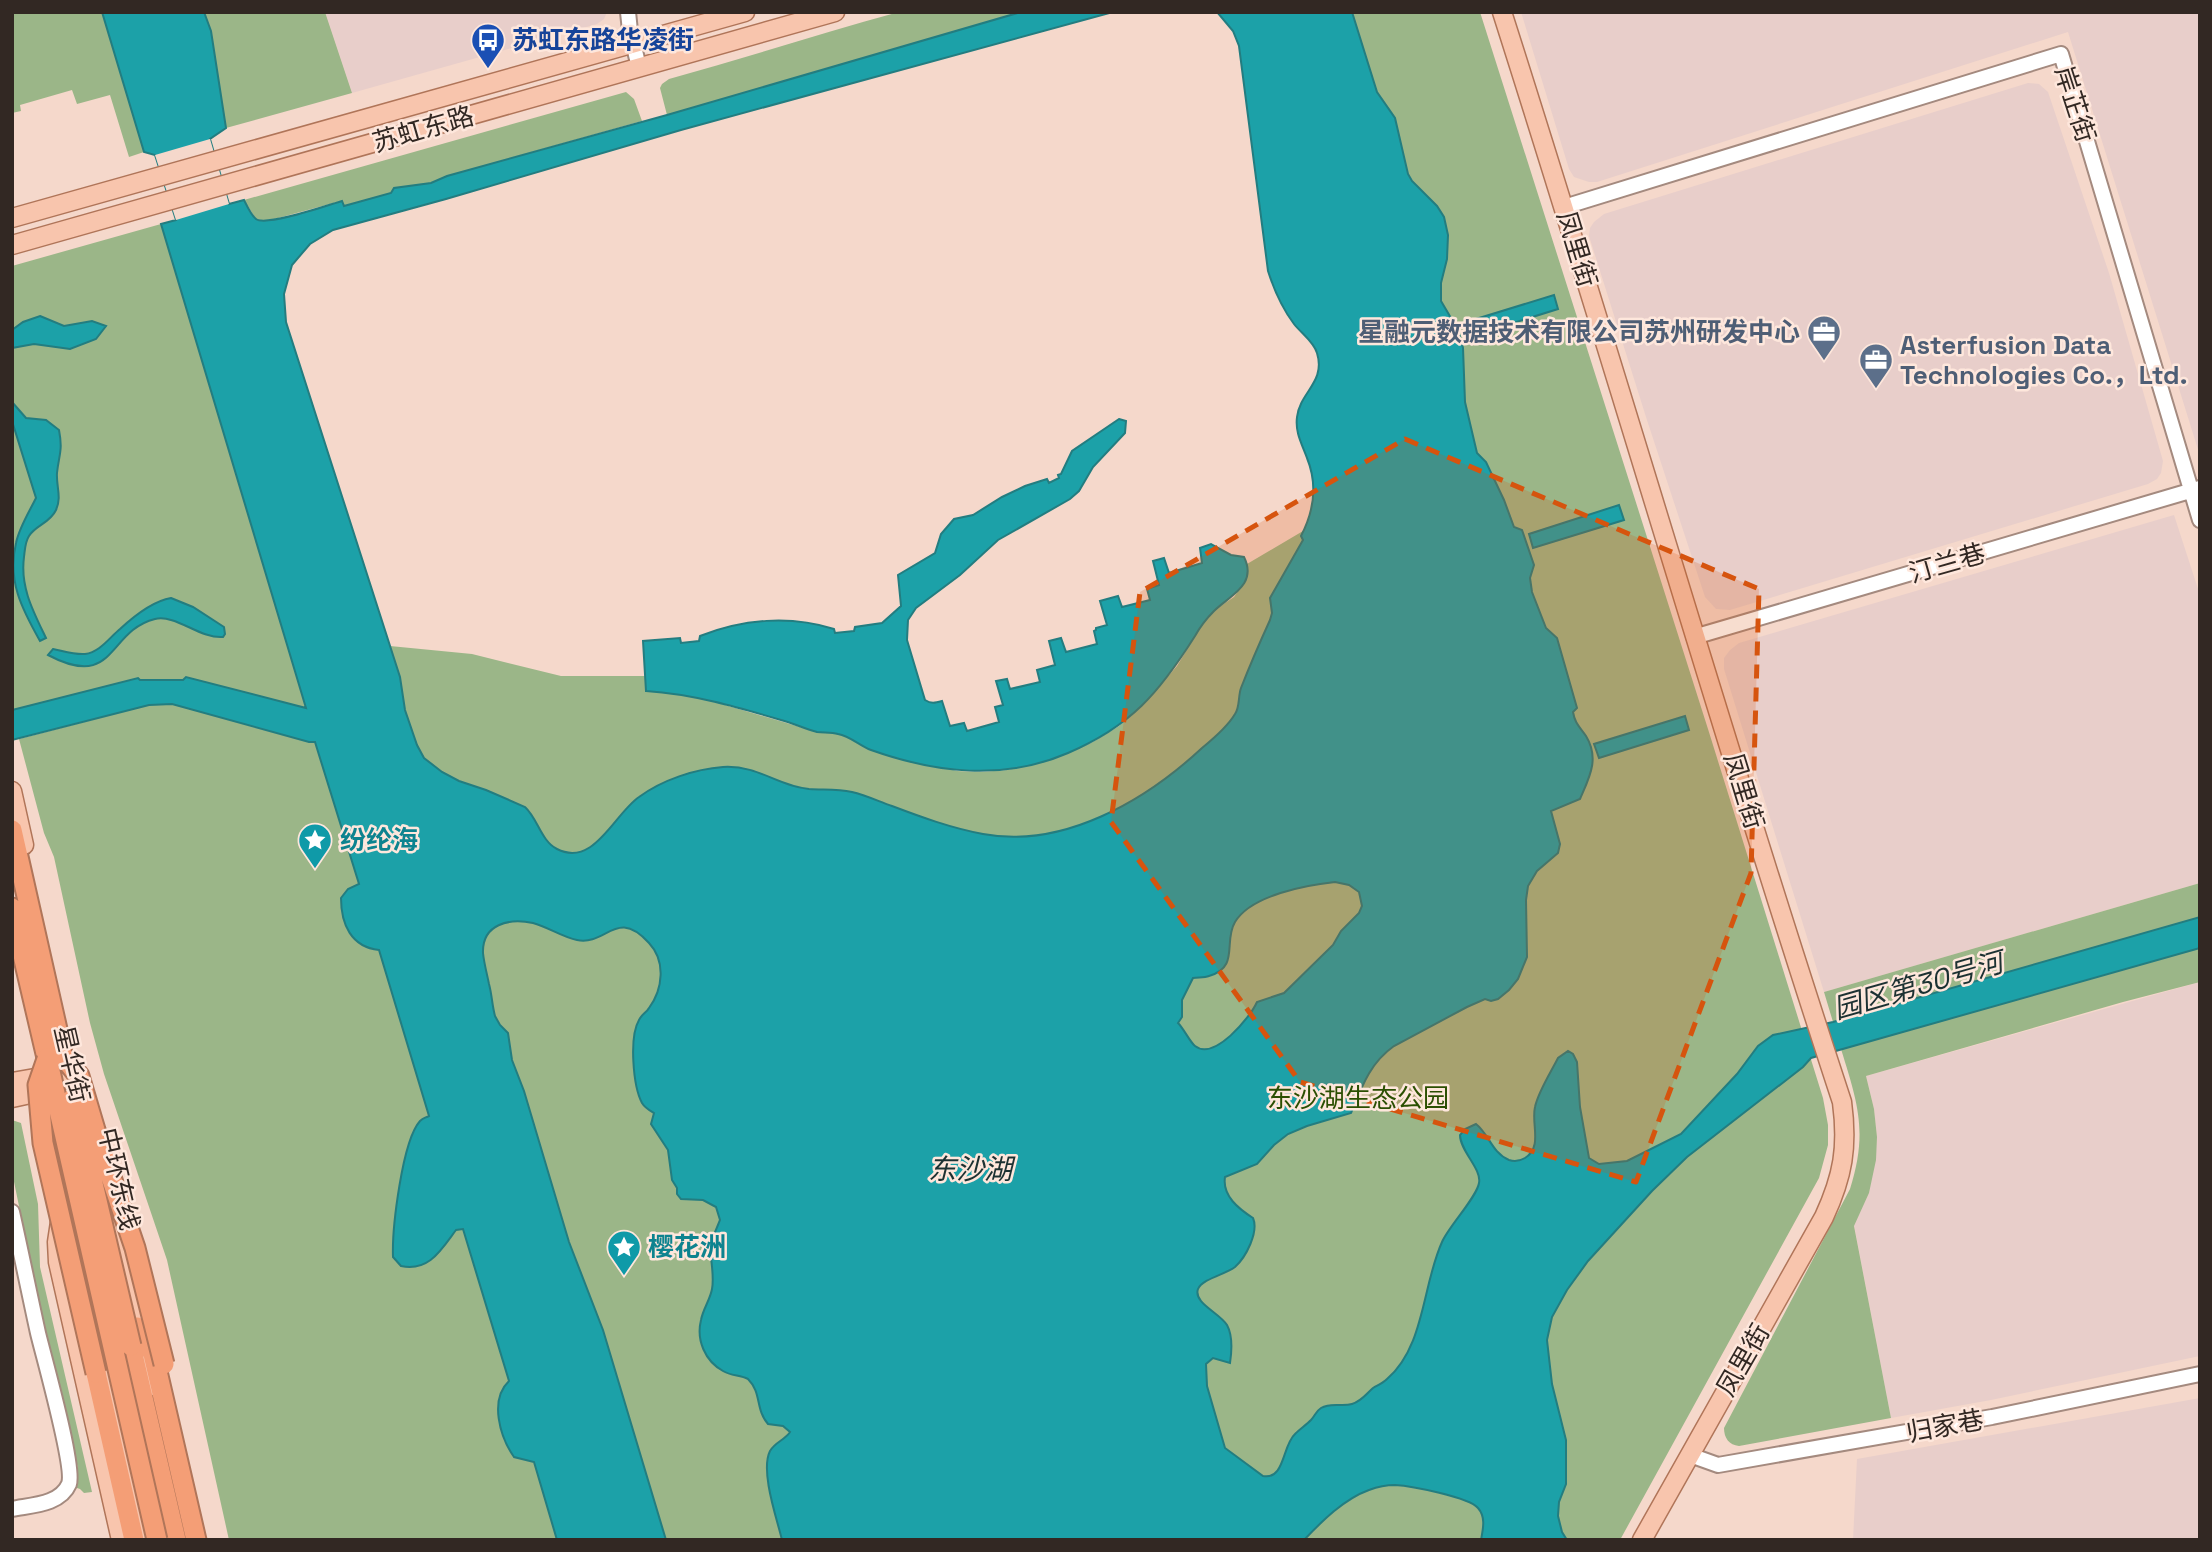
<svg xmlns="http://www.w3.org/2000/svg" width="2212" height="1552" viewBox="0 0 2212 1552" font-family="'Space Grotesk','Noto Sans SC',sans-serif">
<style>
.industrial{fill:#e8ceca}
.green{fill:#9bb688}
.water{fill:#1ca1a8;stroke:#237d80;stroke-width:2;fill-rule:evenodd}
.pier{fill:#f5d8cb}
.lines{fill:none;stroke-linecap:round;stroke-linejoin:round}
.minor-casing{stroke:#a48a7f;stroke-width:18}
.major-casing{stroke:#b07559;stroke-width:21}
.highway-casing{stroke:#b07559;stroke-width:23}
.minor{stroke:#fff;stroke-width:14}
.major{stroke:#f8c5ad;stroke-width:18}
.highway{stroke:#f49e76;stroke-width:19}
.highway-bridge-casing{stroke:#b07559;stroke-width:23;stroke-linecap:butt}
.highway-bridge{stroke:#f49e76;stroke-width:19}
.marked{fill:#d6540e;fill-opacity:0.2;stroke:#d6540e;stroke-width:5;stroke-dasharray:14 9;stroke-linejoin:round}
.labels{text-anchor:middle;stroke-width:5;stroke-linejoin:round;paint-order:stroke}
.transit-label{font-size:26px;font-weight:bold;fill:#164399;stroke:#fee7dc;text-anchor:start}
.street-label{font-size:26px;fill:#322823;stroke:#fee7dc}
.service-label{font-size:26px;font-weight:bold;fill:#4e5e75;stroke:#fee7dc;text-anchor:end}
.culture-label{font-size:26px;font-weight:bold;fill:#0d838f;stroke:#fee7dc;text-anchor:start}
.park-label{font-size:26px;fill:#2b4f02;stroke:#fee7dc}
.water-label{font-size:28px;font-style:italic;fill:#1c3132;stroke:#fee7dc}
</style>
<rect width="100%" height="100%" fill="#f5d8cb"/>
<path class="industrial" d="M 325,12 L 607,12 L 604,19 L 597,24 L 352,93 Z
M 1521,12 L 2200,12 L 2200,456 L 2068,32 L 1597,182 L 1589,182 L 1574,177 L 1569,169 Z
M 2028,83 L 2039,84 L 2048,92 L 2109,273 L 2163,461 L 2161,473 L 2157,479 L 2148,484 L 1730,610 L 1716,609 L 1705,597 L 1646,417 L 1589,236 L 1590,228 L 1594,222 L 1604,214 Z
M 2174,515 L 2200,595 L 2200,883 L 1824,992 L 1724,669 L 1724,658 L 1730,650 L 1739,643 Z
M 2200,982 L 2200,1356 L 1991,1400 L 1891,1418 L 1854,1225 L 1869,1193 L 1877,1137 L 1874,1109 L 1866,1076 Z
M 2200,1398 L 2200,1540 L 1853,1540 L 1857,1459 Z"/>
<path class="green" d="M 12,12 L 102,12 L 144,152 L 129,157 L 110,95 L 77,104 L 72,90 L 20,105 L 21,111 L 12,113 Z
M 204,12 L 325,12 L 352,93 L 226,128 L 211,31 Z
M 899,12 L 1021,12 L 667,115 L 660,88 L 662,84 L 669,79 C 746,58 822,33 899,12 Z
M 1352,12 L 1480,12 L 1708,729 L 1823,1098 L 1828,1125 L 1828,1145 L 1819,1178 L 1620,1540 L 229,1540 L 167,1260 L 104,1074 L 90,1023 L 54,857 L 44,833 L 19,739 L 149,705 L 172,704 L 308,742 L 315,742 L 390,646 L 472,654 L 561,676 L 645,676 L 647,691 L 675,693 L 705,699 L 817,732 L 841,734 L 868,749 L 957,771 L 981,772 L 1007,770 L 1058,757 L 1091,743 L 1119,726 L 1141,707 L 1177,666 L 1203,623 L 1216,609 L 1234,597 L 1245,581 L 1247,564 L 1303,531 L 1310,520 L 1377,92 Z
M 626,92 L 634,99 L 642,121 L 447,176 L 431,183 L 394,188 L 391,193 L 344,206 L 341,201 L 267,221 L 256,219 L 244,200 Z
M 161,224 L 306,708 L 186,677 L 184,680 L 140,680 L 138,678 L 13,710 L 12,266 Z
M 2200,883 L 2200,917 L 1833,1022 L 1824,992 Z
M 2200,948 L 2200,982 L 2123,1002 L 1866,1076 L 1874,1109 L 1877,1137 L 1876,1160 L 1869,1193 L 1854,1226 L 1891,1418 L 1739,1446 C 1729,1445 1724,1438 1724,1428 L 1850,1189 C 1868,1132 1858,1104 1841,1049 Z
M 12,1120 L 21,1123 L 38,1204 L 40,1267 L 92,1492 L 84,1493 L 80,1489 L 74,1487 L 77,1482 L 78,1468 L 56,1386 L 12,1172 Z"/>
<path class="water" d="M 102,12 L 204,12 L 211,31 L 226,128 L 210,139 L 229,204 L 244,200 C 247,206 251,215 256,219 C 266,227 328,205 342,201 L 344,206 L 391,193 L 394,188 L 431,183 L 447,176 L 667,115 L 1021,12 L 1113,12 L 681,130 L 446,199 L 333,230 L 310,244 L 292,265 L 284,294 L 286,322 L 400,677 L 405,710 L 417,745 L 424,758 L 442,772 L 459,781 L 486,790 L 525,807 C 538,819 541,841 557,849 C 594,868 614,814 639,797 C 662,780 695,769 723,767 C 759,765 777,786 809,789 C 824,790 837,789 852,792 C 865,795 878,801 892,806 C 921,817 951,828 983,834 C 1063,849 1145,801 1202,748 C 1213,739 1228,726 1235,714 C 1240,707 1238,696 1241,688 C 1250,665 1260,642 1270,620 L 1272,613 L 1270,598 L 1303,540 L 1301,536 C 1314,511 1318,485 1307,458 C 1302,444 1295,433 1297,417 C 1300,392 1326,382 1317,353 C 1314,342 1301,333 1294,324 C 1282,308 1274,290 1268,271 L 1239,46 L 1233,31 L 1217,12 L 1352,12 L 1377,92 L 1395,118 L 1408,174 L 1412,181 L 1437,206 L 1444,217 L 1448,235 L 1447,259 L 1441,283 L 1441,301 L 1458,330 L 1463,348 L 1465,402 L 1477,453 L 1486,462 L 1504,500 L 1514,527 L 1522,530 L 1534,565 L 1530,578 L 1532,592 L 1546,628 L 1557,638 L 1577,708 L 1573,712 C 1575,724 1580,727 1586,736 C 1600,759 1589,778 1580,799 L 1551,811 L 1560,844 L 1558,853 L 1537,871 L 1528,886 L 1526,900 L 1527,957 L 1518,979 L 1509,990 L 1498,999 L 1491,1001 L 1485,999 L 1467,1007 L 1394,1046 C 1370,1063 1362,1086 1351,1113 L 1307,1126 L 1288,1134 L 1274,1145 L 1257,1164 L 1225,1177 C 1222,1196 1239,1209 1253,1218 C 1259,1232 1246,1257 1235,1267 C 1226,1274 1202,1279 1198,1289 C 1193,1303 1220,1313 1227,1325 C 1233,1336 1232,1350 1230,1363 L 1213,1358 L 1206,1364 L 1207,1386 L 1225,1448 L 1263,1476 C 1285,1480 1282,1446 1295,1434 C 1300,1429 1306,1425 1311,1420 C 1315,1416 1316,1411 1321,1408 C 1331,1402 1342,1407 1352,1404 C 1362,1401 1366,1394 1373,1388 C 1378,1385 1383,1383 1387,1379 C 1425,1346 1422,1286 1442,1242 C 1449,1226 1477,1197 1479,1183 C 1482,1169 1460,1151 1460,1135 L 1465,1129 L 1476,1124 C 1489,1134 1492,1153 1509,1160 C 1515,1162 1520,1161 1525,1158 C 1543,1147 1531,1124 1535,1107 C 1538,1092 1551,1072 1558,1058 L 1568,1051 L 1573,1054 L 1577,1062 L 1580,1107 L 1589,1158 L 1599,1164 L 1627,1161 L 1681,1134 L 1737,1074 L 1758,1046 L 1773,1035 L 1833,1022 L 2200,917 L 2200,948 L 1811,1058 L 1803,1067 L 1687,1157 L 1652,1191 L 1588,1261 L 1567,1290 L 1552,1317 L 1547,1340 L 1552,1384 L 1566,1440 L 1566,1484 L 1559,1502 L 1558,1516 L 1562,1532 L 1567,1540 L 1481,1540 C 1483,1529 1486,1517 1478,1508 C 1469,1497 1411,1486 1395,1485 C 1386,1485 1377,1487 1369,1490 C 1344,1499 1322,1521 1304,1540 L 782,1540 C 777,1519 760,1471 770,1451 C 775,1442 785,1440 790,1432 L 783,1426 L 768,1424 C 755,1409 762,1393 748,1379 C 740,1375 731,1376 723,1371 C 705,1361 696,1340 701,1320 C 703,1309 710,1300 712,1289 C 714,1279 712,1268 711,1257 L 719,1255 L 713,1237 L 720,1220 L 716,1207 L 703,1200 L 681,1199 L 677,1194 L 677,1188 L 672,1180 L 668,1150 L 651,1124 L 654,1113 C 649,1110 645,1108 642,1103 C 633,1086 629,1037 639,1020 C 641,1015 647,1012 649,1008 C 663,989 666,961 649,943 C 616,907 607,946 577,940 C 562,937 548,927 533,923 C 509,918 482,924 483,953 C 484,963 487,974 489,984 C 492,995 492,1005 495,1016 L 500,1025 L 508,1033 L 512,1060 L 524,1091 L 569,1242 L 603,1330 L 666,1540 L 557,1540 L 534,1462 L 514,1457 C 500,1437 489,1400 509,1381 L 463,1229 L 456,1230 C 441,1250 429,1272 401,1266 L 393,1257 C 392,1229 402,1141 420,1121 C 423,1118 425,1118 429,1116 L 379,950 C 351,947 341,924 341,898 L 348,889 L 359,884 L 315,742 L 309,742 L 172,704 L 149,705 L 12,740 L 12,710 L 138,678 L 140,680 L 183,680 L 186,677 L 306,708 L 161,224 L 176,220 L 155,155 L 144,152 ZM 1335,882 L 1349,885 L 1359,892 L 1362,906 L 1359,913 L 1341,931 L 1333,945 L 1284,993 L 1257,1002 C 1250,1018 1214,1061 1195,1046 C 1190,1042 1184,1029 1178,1023 L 1182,1017 L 1182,1000 L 1193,978 C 1198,977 1204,978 1209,976 C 1240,967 1223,942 1235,922 C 1251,895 1307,885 1335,882 Z
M 1554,295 L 1558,309 L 1468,337 L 1463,323 Z
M 40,316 L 64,326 L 92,321 L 106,326 L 96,339 L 70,349 L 34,344 L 12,348 L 12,330 L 23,322 Z
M 12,402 L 26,418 L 46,420 L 59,430 C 63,451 59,454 57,473 C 56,486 62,497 56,510 C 50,523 36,525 29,536 C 25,542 25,549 24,557 C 20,587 33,611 46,638 L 40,641 C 22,609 7,581 16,543 C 19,528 29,512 36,498 L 12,421 Z
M 1119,419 L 1126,421 L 1125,433 L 1093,467 L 1079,491 L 1070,499 L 998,540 L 960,575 L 916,608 L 908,620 L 907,640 L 925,700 C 931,704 935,703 942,701 L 950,726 L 964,723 L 967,731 L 999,722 L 995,707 L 1003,705 L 996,681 L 1007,679 L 1010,689 L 1040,682 L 1037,670 L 1055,665 L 1049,641 L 1061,638 L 1066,652 L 1097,644 L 1094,631 L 1096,630 L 1096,628 L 1107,625 L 1100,601 L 1118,596 L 1122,607 L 1150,600 L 1147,589 L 1159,585 L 1153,561 L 1164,558 L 1169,573 L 1202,563 L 1200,548 L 1211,544 L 1231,555 L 1244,557 C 1258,585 1229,596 1214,611 C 1206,619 1200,627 1195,636 C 1159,693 1131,726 1068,753 C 1003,781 936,773 871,750 C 860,746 850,736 838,734 C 831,732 823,733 817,732 C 805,729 793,723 781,720 C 737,707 693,694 646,691 L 643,641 L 680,638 L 681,643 L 699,641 L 700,636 C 743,619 790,615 834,629 L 835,633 L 854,631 L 855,627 L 882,623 L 901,606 L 898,575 L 935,553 L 941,534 L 954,519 L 973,515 L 1002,497 L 1025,486 L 1047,479 L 1049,483 L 1059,478 L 1058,475 L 1061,474 L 1072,451 Z
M 1619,505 L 1624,520 L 1533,548 L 1529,534 Z
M 171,598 L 193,607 L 224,627 L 225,634 L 223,637 C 200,639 176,614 155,619 C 107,631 116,691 48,655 L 53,649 C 63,651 75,655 85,654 C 100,652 109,638 120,629 C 133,617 153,601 171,598 Z
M 1685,716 L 1689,730 L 1599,758 L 1594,744 Z"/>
<path class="pier" d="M 210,139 L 229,204 L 176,220 L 155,155 Z"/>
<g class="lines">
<g class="minor-casing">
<path id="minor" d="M 628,12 L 630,31 L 639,67
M 1564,207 L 2061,54 L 2200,520
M 1694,637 L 2200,488
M 12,1212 C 21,1252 29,1292 38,1333 C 44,1358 75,1467 69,1484 C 60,1505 31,1505 12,1509
M 1690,1455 L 1718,1465 L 1992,1417 L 2200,1374"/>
</g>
<g class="major-casing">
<path id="major" d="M 1502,12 C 1618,375 1723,740 1842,1102 C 1848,1147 1843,1176 1824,1217 L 1642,1540
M 12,218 L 745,12
M 12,245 L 835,12
M 12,791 L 24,845
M 12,1082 L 52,1075
M 12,1098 L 44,1091 L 73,1074
M 47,1116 L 144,1540
M 105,1192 L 151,1386
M 60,1222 L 57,1242 L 58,1262 L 121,1540"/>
</g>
<g class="highway-casing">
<path id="highway" d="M 12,830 L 63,1056
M 12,908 L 47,1058
M 137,1327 L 153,1354 L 196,1540
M 131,1346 L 176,1540
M 96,1373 L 134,1540"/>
</g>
<use href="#minor" class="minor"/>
<use href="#major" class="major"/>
<use href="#highway" class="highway"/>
<g class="highway-bridge-casing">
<path id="highway-bridge" d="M 63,1056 L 79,1076 L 95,1130 L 135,1248 L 164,1364
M 47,1058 L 157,1540
M 47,1059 L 38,1085 L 43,1143 L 96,1373
M 73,1098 L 131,1346"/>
</g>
<use href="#highway-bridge" class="highway-bridge"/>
</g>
<path class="marked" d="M 1405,439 L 1759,589 L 1751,873 L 1636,1182 L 1300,1082 L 1111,822 L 1140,592 Z"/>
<defs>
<g id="bus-pin" transform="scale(1.75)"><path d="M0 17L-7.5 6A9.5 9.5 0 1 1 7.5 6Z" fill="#1a4fb4" stroke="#fee7dc"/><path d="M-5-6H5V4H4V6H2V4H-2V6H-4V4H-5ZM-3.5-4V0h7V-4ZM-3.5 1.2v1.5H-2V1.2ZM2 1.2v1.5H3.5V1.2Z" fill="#fff"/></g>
<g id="office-pin" transform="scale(1.75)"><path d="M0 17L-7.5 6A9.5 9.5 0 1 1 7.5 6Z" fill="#5c6f8a" stroke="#fee7dc"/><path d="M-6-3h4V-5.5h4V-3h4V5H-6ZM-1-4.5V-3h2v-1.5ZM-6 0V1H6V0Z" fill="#fff"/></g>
<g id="sight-pin" transform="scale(1.75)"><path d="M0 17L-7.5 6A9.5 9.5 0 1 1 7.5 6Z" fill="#0f9aa8" stroke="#fee7dc"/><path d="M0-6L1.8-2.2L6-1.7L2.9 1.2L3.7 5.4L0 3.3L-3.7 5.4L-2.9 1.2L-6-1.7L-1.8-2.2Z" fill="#fff"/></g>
</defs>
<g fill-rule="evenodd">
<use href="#bus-pin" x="488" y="40"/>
<use href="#office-pin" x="1824" y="332"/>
<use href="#office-pin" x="1876" y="360"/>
<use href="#sight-pin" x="315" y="840"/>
<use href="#sight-pin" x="624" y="1247"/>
</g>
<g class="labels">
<g class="transit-label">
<text x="512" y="49">苏虹东路华凌街</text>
</g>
<g class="street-label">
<text transform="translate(2075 104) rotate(72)" y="9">岸芷街</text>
<text transform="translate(423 129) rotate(-16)" y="9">苏虹东路</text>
<text transform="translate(1577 249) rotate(73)" y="9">凤里街</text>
<text transform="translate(1947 563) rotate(-16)" y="9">汀兰巷</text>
<text transform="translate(1744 791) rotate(73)" y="9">凤里街</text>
<text transform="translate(72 1064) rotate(77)" y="9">星华街</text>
<text transform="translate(119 1179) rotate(77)" y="9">中环东线</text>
<text transform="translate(1743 1360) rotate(-60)" y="9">凤里街</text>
<text transform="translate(1945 1426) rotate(-10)" y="9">归家巷</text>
</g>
<g class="service-label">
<text x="1800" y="341">星融元数据技术有限公司苏州研发中心</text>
<text x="1900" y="354" text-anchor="start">Asterfusion Data<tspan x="1900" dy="30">Technologies Co.，Ltd.</tspan></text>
</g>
<g class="culture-label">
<text x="340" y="849">纷纶海</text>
<text x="648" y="1256">樱花洲</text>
</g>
<g class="park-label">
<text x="1358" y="1107">东沙湖生态公园</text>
</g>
<g class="water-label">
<text transform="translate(1918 985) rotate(-16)" y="10">园区第30号河</text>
<text x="970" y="1179">东沙湖</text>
</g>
</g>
<rect width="2212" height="1552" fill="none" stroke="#322823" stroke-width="28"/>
</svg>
